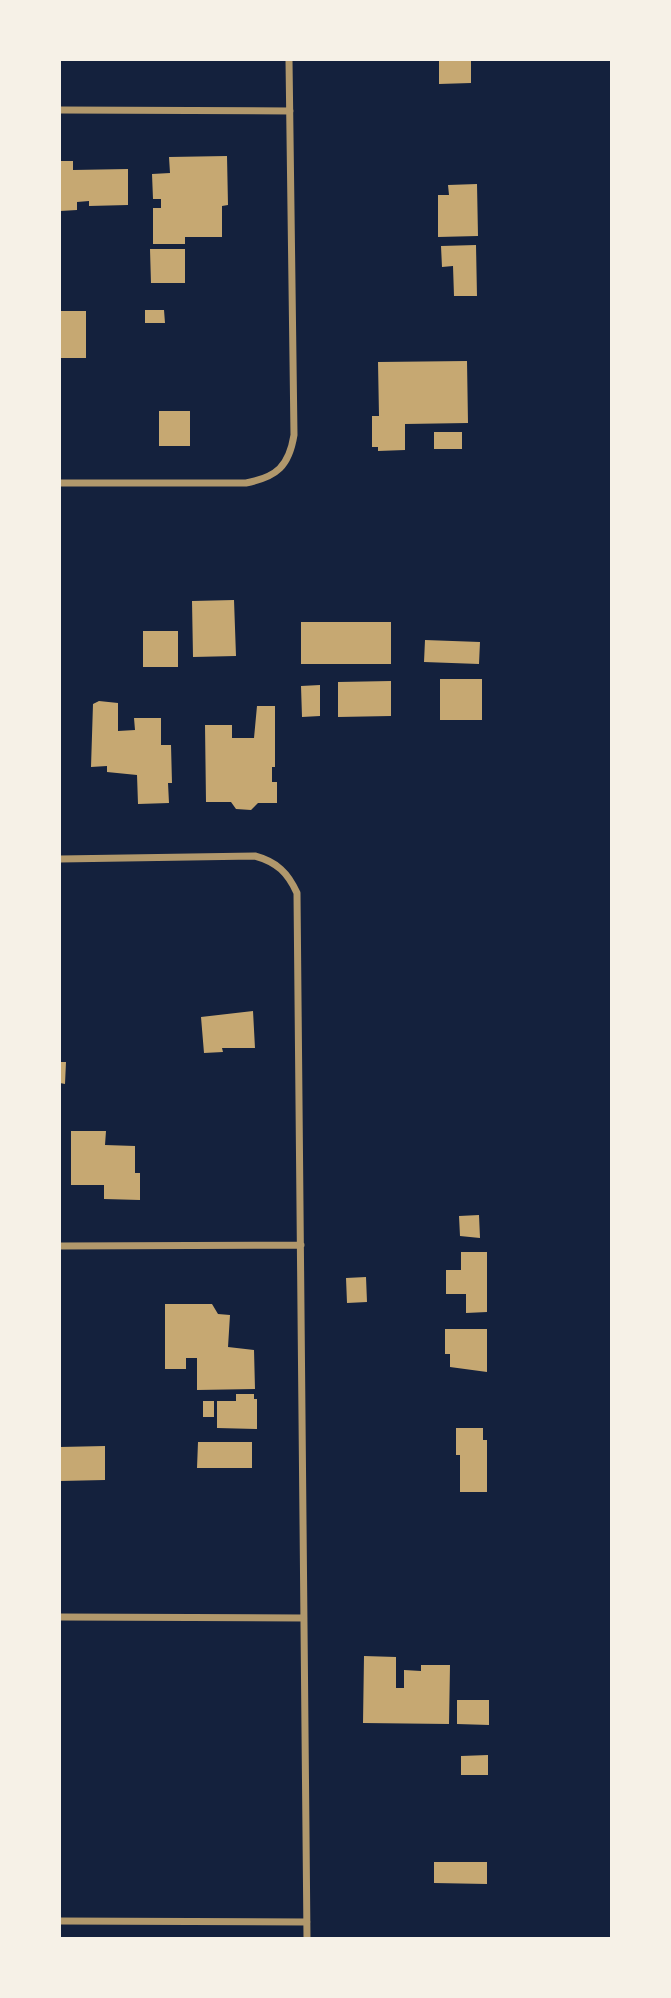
<svg xmlns="http://www.w3.org/2000/svg" width="671" height="1998" viewBox="0 0 671 1998" font-family="'Alegreya Sans',sans-serif">
<style>
.building{fill:#c6a872}
.lines{fill:none;stroke-linecap:round;stroke-linejoin:round}
.minor{stroke:#b1986c;stroke-width:7}
</style>
<rect width="100%" height="100%" fill="#14213d"/>
<path class="building" d="M 439,60 L 471,60 L 471,83 L 439,84 Z
M 227,156 L 228,205 L 222,206 L 222,237 L 185,237 L 185,244 L 153,244 L 153,208 L 161,208 L 161,199 L 153,199 L 152,174 L 170,173 L 169,157 Z
M 60,161 L 73,161 L 73,170 L 128,169 L 128,205 L 89,206 L 89,201 L 77,202 L 77,210 L 60,211 Z
M 477,184 L 478,236 L 438,237 L 438,195 L 449,195 L 448,185 Z
M 476,245 L 477,296 L 454,296 L 453,266 L 442,267 L 441,246 Z
M 150,249 L 185,249 L 185,283 L 151,283 Z
M 145,310 L 164,310 L 165,323 L 145,323 Z
M 60,311 L 86,311 L 86,358 L 60,358 Z
M 467,361 L 468,423 L 405,424 L 405,450 L 378,451 L 378,447 L 372,447 L 372,416 L 379,416 L 378,362 Z
M 159,411 L 190,411 L 190,446 L 159,446 Z
M 434,432 L 462,432 L 462,449 L 434,449 Z
M 234,600 L 236,656 L 193,657 L 192,601 Z
M 301,622 L 391,622 L 391,664 L 301,664 Z
M 143,631 L 178,631 L 178,667 L 143,667 Z
M 425,640 L 480,642 L 479,664 L 424,662 Z
M 440,679 L 482,679 L 482,720 L 440,720 Z
M 391,681 L 391,716 L 338,717 L 338,682 Z
M 320,685 L 320,716 L 302,717 L 301,686 Z
M 99,701 L 118,703 L 118,731 L 135,730 L 134,718 L 161,718 L 161,745 L 171,745 L 172,783 L 168,783 L 169,803 L 138,804 L 137,775 L 107,772 L 107,766 L 91,767 L 93,704 Z
M 257,706 L 275,706 L 275,767 L 272,767 L 272,782 L 277,782 L 277,803 L 258,803 L 251,810 L 236,809 L 231,802 L 206,802 L 205,725 L 232,725 L 232,738 L 254,738 Z
M 253,1011 L 255,1048 L 222,1048 L 223,1052 L 204,1053 L 201,1017 Z
M 60,1062 L 66,1062 L 65,1084 L 60,1083 Z
M 71,1131 L 106,1131 L 105,1145 L 135,1146 L 135,1173 L 140,1173 L 140,1200 L 104,1199 L 104,1185 L 71,1185 Z
M 479,1215 L 480,1238 L 460,1236 L 459,1216 Z
M 461,1252 L 487,1252 L 487,1312 L 466,1313 L 466,1294 L 446,1294 L 446,1270 L 461,1270 Z
M 366,1277 L 367,1302 L 347,1303 L 346,1278 Z
M 165,1304 L 212,1304 L 218,1314 L 230,1315 L 228,1347 L 254,1350 L 255,1389 L 197,1390 L 197,1358 L 186,1358 L 186,1369 L 165,1369 Z
M 445,1329 L 487,1329 L 487,1372 L 450,1367 L 450,1354 L 445,1354 Z
M 236,1394 L 254,1394 L 254,1399 L 257,1399 L 257,1429 L 217,1428 L 217,1401 L 236,1401 Z
M 203,1401 L 214,1401 L 214,1417 L 203,1417 Z
M 456,1428 L 483,1428 L 483,1440 L 487,1440 L 487,1492 L 460,1492 L 460,1455 L 456,1455 Z
M 198,1442 L 252,1442 L 252,1468 L 197,1468 Z
M 105,1446 L 105,1480 L 60,1481 L 60,1447 Z
M 364,1656 L 396,1657 L 396,1688 L 404,1688 L 404,1670 L 421,1671 L 421,1665 L 450,1665 L 449,1724 L 363,1723 Z
M 457,1700 L 489,1700 L 489,1725 L 457,1724 Z
M 488,1755 L 488,1775 L 461,1775 L 461,1756 Z
M 434,1862 L 487,1862 L 487,1884 L 434,1883 Z"/>
<g class="lines">
<path class="minor" d="M 60,110 L 290,111
M 60,483 L 246,483 C 277,477 289,466 294,435 L 289,60
M 60,859 L 255,856 C 277,862 288,873 297,893 L 307,1938
M 60,1246 L 301,1245
M 60,1617 L 304,1618
M 60,1921 L 307,1922"/>
</g>
<rect width="671" height="1998" fill="none" stroke="#f6f1e7" stroke-width="122"/>
</svg>
